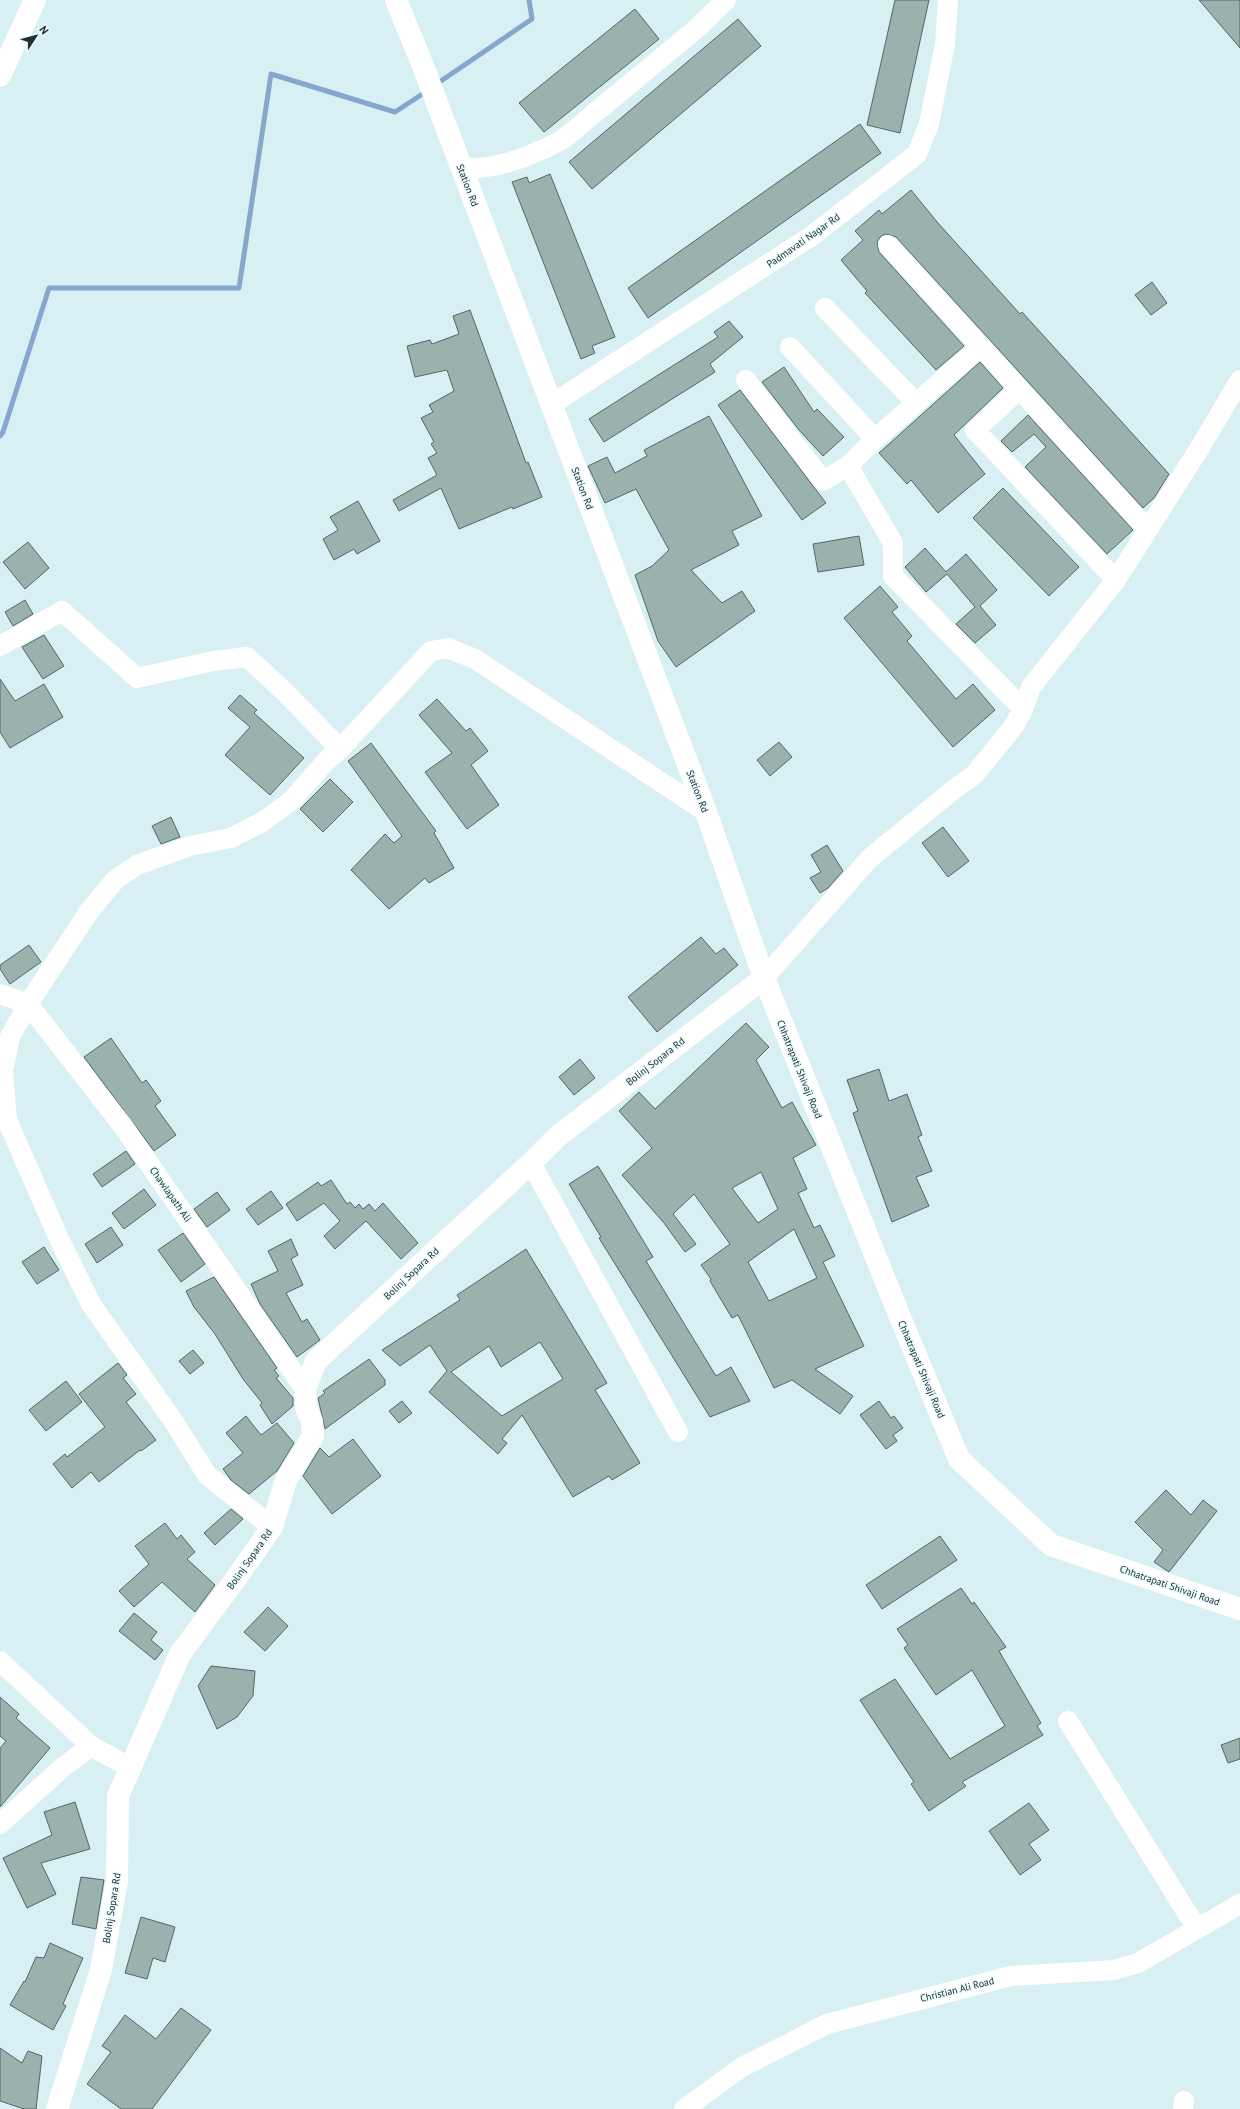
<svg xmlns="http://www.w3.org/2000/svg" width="1240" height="2109" viewBox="0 0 1240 2109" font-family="'PT Sans',sans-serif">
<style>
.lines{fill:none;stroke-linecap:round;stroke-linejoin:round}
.stream{stroke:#87a6cb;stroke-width:5}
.building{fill:#9bb1ad;stroke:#536764;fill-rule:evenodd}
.minor{stroke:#fff;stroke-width:20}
.tertiary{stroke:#fff;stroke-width:22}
.secondary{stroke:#fff;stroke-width:22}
.labels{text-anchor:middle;stroke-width:3;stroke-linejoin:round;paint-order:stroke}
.street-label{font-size:10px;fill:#242d2f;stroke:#e9fcff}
</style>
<rect width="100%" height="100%" fill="#d8f0f3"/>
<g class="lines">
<path class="stream" d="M 435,85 L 532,19 L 529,0
M 0,436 L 3,432 L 49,288 L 239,288 L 271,74 L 395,112 L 427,91"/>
</g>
<path class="building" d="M 895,0 L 929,0 L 900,133 L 867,125 Z
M 1199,0 L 1240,0 L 1240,48 Z
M 635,9 L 659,39 L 544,132 L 519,103 Z
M 738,19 L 761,46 L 592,189 L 569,162 Z
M 860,124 L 881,153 L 648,318 L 628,288 Z
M 550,174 L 615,337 L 592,346 L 595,353 L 581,359 L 512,182 L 527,177 L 529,183 Z
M 911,190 L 938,223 L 1020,314 L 1022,312 L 1169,474 L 1154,498 L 1143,508 L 896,237 L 886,234 L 881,236 L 877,242 L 879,252 L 964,346 L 936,370 L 865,293 L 867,291 L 841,260 L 863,240 L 855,231 L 879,210 L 882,214 Z
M 1152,282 L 1167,303 L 1151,315 L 1135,295 Z
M 470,310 L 526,463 L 528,462 L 542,497 L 513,509 L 512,507 L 459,529 L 441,488 L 399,511 L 393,500 L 437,475 L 428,458 L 437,453 L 431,444 L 434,442 L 421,418 L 433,412 L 429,405 L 454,391 L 447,370 L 415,377 L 407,346 L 430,340 L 432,344 L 459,334 L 453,316 Z
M 729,321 L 743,337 L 710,364 L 715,372 L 604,442 L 589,419 L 718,337 L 714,332 Z
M 980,362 L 1003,388 L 954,435 L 985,474 L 938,513 L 911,480 L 907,484 L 879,453 Z
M 784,367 L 814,412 L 817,409 L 844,437 L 823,456 L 799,430 L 762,382 Z
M 740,390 L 826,503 L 802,520 L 718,405 Z
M 1028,415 L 1133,530 L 1107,554 L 1025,467 L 1046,447 L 1034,434 L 1012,452 L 1001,441 Z
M 709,416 L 762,516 L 732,531 L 739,545 L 691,570 L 722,603 L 742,591 L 755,611 L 676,667 L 658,641 L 635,575 L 652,566 L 669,550 L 636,489 L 605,503 L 588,466 L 607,457 L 615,473 L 647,456 L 644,450 Z
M 1003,488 L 1079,567 L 1049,596 L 973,518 Z
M 358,501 L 380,541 L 357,554 L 354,549 L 334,560 L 323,539 L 338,530 L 330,517 Z
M 859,536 L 864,565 L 818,572 L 813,544 Z
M 28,542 L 49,568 L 25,589 L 3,562 Z
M 925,548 L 946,572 L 966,554 L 997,590 L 980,606 L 996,625 L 975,643 L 956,624 L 975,607 L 947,574 L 926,592 L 905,567 Z
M 880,586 L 898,607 L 892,612 L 912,636 L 907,641 L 956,699 L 973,684 L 995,710 L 953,747 L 844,618 Z
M 25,600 L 33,614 L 13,626 L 5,612 Z
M 44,635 L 64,666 L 43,679 L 22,647 Z
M 0,679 L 15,701 L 44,684 L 63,717 L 10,748 L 0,732 Z
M 240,695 L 257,710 L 254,713 L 304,758 L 270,795 L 225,755 L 250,727 L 228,708 Z
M 437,699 L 466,731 L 470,728 L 488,751 L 471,765 L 499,805 L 467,829 L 425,772 L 452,753 L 419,715 Z
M 779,742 L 792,757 L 770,776 L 757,760 Z
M 371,743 L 436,831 L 434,833 L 454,868 L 429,883 L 425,878 L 389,909 L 351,870 L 385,834 L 394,843 L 402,836 L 348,761 Z
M 330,779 L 353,802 L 323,832 L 300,809 Z
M 171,817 L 180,837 L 161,844 L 152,826 Z
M 943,827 L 969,861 L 948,877 L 922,843 Z
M 827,845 L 843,871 L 828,888 L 820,893 L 810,878 L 821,872 L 811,855 Z
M 701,937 L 716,954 L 724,948 L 738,965 L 657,1032 L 628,997 Z
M 29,945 L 41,962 L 10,984 L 0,969 L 0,965 Z
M 746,1023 L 769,1047 L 756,1060 L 782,1108 L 792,1102 L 816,1145 L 793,1158 L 807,1189 L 798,1193 L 814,1228 L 820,1225 L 835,1256 L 823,1262 L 864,1346 L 815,1369 L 853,1396 L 840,1414 L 792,1380 L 774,1388 L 738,1315 L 732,1318 L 710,1281 L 711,1279 L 701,1265 L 730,1244 L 694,1194 L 673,1214 L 696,1244 L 685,1252 L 664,1223 L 622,1175 L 652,1148 L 619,1111 L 639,1092 L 655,1109 ZM 761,1172 L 778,1209 L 758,1223 L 732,1188 ZM 794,1229 L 817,1278 L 769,1301 L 748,1262 Z
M 111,1038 L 142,1083 L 146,1080 L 161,1101 L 155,1106 L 176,1135 L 154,1151 L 84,1057 Z
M 580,1059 L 595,1078 L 574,1095 L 559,1077 Z
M 879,1069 L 889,1101 L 907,1094 L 922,1135 L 918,1137 L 932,1171 L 916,1177 L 929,1206 L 892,1222 L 853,1113 L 858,1111 L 847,1080 Z
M 126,1151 L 135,1164 L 102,1187 L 93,1174 Z
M 598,1166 L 653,1257 L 646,1261 L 716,1376 L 731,1367 L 750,1401 L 710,1417 L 599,1238 L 601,1237 L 569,1184 Z
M 331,1180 L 347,1204 L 350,1202 L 355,1208 L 359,1204 L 363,1209 L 369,1204 L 375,1211 L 383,1203 L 418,1243 L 401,1259 L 366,1221 L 335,1249 L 324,1236 L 340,1221 L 324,1203 L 297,1221 L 286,1204 L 318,1182 L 321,1186 Z
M 144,1189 L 156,1205 L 124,1229 L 112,1213 Z
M 271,1191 L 283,1208 L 258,1225 L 246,1209 Z
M 217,1192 L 230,1210 L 207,1227 L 194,1209 Z
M 111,1227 L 123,1245 L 97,1263 L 85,1244 Z
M 183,1233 L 205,1264 L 181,1282 L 158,1250 Z
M 291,1239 L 298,1255 L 291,1259 L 303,1285 L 286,1293 L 302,1322 L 307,1319 L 320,1340 L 297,1357 L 260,1304 L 251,1284 L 278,1271 L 268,1251 Z
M 44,1247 L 59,1270 L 37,1284 L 22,1262 Z
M 526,1249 L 607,1383 L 595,1390 L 640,1463 L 612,1480 L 609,1476 L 573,1497 L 522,1415 L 502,1439 L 507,1443 L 498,1454 L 429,1392 L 447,1371 L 430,1345 L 400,1366 L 382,1350 L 460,1300 L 457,1295 ZM 540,1342 L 563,1379 L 502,1416 L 451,1372 L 489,1346 L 501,1367 Z
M 214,1277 L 277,1368 L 274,1370 L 279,1376 L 276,1378 L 293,1398 L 293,1406 L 272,1424 L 260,1405 L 262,1403 L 243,1379 L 215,1334 L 194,1307 L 186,1291 Z
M 193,1350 L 204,1363 L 190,1374 L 179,1361 Z
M 369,1359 L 385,1380 L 385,1385 L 325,1429 L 318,1398 L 325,1393 L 323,1391 Z
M 118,1363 L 127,1375 L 123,1378 L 136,1394 L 126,1402 L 156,1440 L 141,1451 L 140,1450 L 99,1482 L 91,1472 L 72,1488 L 53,1464 L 65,1454 L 67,1457 L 105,1427 L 79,1394 Z
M 66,1381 L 82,1402 L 46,1431 L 29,1410 Z
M 402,1401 L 412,1413 L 399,1423 L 389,1411 Z
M 879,1401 L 891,1418 L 894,1416 L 903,1428 L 893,1435 L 897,1441 L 886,1449 L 860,1415 Z
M 246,1416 L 261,1435 L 277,1423 L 294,1443 L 277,1471 L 249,1494 L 231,1480 L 223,1469 L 243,1453 L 226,1433 Z
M 353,1439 L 381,1476 L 332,1514 L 303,1476 L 320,1448 L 329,1457 Z
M 1166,1490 L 1191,1515 L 1203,1500 L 1217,1511 L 1169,1572 L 1154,1562 L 1163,1550 L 1135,1522 Z
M 231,1509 L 243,1519 L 215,1545 L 204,1533 Z
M 165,1523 L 177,1539 L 181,1535 L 195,1552 L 187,1559 L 215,1585 L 195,1612 L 162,1582 L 134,1607 L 119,1591 L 149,1564 L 135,1546 Z
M 940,1536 L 957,1560 L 882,1609 L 866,1585 Z
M 961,1588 L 972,1604 L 974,1602 L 1006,1647 L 999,1651 L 1041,1723 L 1037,1726 L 1043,1735 L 962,1782 L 966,1786 L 929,1811 L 911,1784 L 914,1782 L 860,1700 L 895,1679 L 950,1759 L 1005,1726 L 972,1670 L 936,1695 L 904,1648 L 908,1645 L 897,1629 Z
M 268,1607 L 288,1626 L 265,1651 L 244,1632 Z
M 134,1613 L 157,1632 L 151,1640 L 163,1650 L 155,1660 L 119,1631 Z
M 211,1666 L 255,1671 L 253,1696 L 237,1717 L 217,1729 L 198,1686 Z
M 0,1697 L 19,1714 L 16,1718 L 50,1748 L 0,1807 L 0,1748 L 6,1741 L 0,1736 Z
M 1240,1738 L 1240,1759 L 1228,1763 L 1221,1745 Z
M 75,1802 L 90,1849 L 41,1863 L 56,1894 L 27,1908 L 3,1858 L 52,1835 L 44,1812 Z
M 1029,1803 L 1049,1830 L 1029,1844 L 1041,1860 L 1020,1875 L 989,1831 Z
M 81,1877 L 104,1880 L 96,1929 L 72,1924 Z
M 141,1917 L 175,1927 L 165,1962 L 153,1958 L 147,1979 L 125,1973 Z
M 50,1943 L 83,1958 L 63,2004 L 66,2006 L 53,2030 L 10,2005 L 24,1981 L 25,1982 L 36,1957 L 44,1958 Z
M 181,2008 L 211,2030 L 152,2109 L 121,2109 L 87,2084 L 111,2052 L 102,2046 L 125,2015 L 156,2039 Z
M 0,2048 L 22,2063 L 28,2051 L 42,2056 L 36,2109 L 24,2109 L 0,2101 Z"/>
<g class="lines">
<path class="minor" d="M 462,168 C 496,170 532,156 562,140 L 695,30 L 726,0
M 888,245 L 1148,530
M 825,308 L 916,403
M 981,346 L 875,439 L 848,466 L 893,543 L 893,576 L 1023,709
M 790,347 L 875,439
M 746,380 L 823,481 L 848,466
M 1020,389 L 975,430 L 1116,580
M 552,404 L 813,235 L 917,154 L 929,124 L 945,44 L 948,0
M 0,646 L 62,611 L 137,678 L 213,661 L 247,657 L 287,694 L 340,749
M 764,978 L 870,858 L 952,791 L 974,775 L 1014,726 L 1023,709 L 1031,687 L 1116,580 L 1199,449 L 1240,380
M 0,994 L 28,1004
M 28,1004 L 123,1126 L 305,1389
M 531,1163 L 678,1432
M 272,1527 L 207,1475 L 174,1422 L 91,1304 L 60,1241 L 7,1120 L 3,1070 L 10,1037 L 28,1004 L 90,910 L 115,880 L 137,865 L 190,846 L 231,838 L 262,822 L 291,801 L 327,760 L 340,749 L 431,651 L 448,648 L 475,659 L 706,812
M 0,1661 L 91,1746
M 1068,1721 L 1197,1929
M 0,1824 L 62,1768 L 91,1746 L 131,1768
M 684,2109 L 742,2067 L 827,2024 L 1011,1976 L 1114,1970 L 1138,1963 L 1240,1904
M 1183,2109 L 1184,2101"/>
<path class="tertiary" d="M 0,76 L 35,0"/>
<path class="secondary" d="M 396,0 L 423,66 L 706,812 L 764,978 L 900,1317 L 959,1459 L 1051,1545 L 1240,1609
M 57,2109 L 101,1970 L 117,1881 L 118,1796 L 180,1654 L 237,1577 L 272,1527 L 286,1480 L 313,1436 L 312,1421 L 306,1408 L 305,1389 L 316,1361 L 531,1163 L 558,1136 L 764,978"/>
</g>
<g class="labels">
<g class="street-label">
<text transform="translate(468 185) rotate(69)" y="4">Station Rd</text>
<text transform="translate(803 240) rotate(-35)" y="4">Padmavati Nagar Rd</text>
<text transform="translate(583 488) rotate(69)" y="4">Station Rd</text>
<text transform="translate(698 791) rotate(69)" y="4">Station Rd</text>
<text transform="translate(655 1061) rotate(-38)" y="4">Bolinj Sopara Rd</text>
<text transform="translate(800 1069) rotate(68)" y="4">Chhatrapati Shivaji Road</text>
<text transform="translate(171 1194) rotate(55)" y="4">Chawlapath Ali</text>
<text transform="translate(411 1273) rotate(-43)" y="4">Bolinj Sopara Rd</text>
<text transform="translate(922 1369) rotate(67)" y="4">Chhatrapati Shivaji Road</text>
<text transform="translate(249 1559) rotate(-55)" y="4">Bolinj Sopara Rd</text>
<text transform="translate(1170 1585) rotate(19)" y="4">Chhatrapati Shivaji Road</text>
<text transform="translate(111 1908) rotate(-81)" y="4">Bolinj Sopara Rd</text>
<text transform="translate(957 1989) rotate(-14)" y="4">Christian Ali Road</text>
</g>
</g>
<g transform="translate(36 36) rotate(54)" stroke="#e9fcff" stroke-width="3" paint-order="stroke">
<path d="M0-3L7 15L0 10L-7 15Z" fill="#242d2f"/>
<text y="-6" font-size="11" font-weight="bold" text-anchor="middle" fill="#242d2f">N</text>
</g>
</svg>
